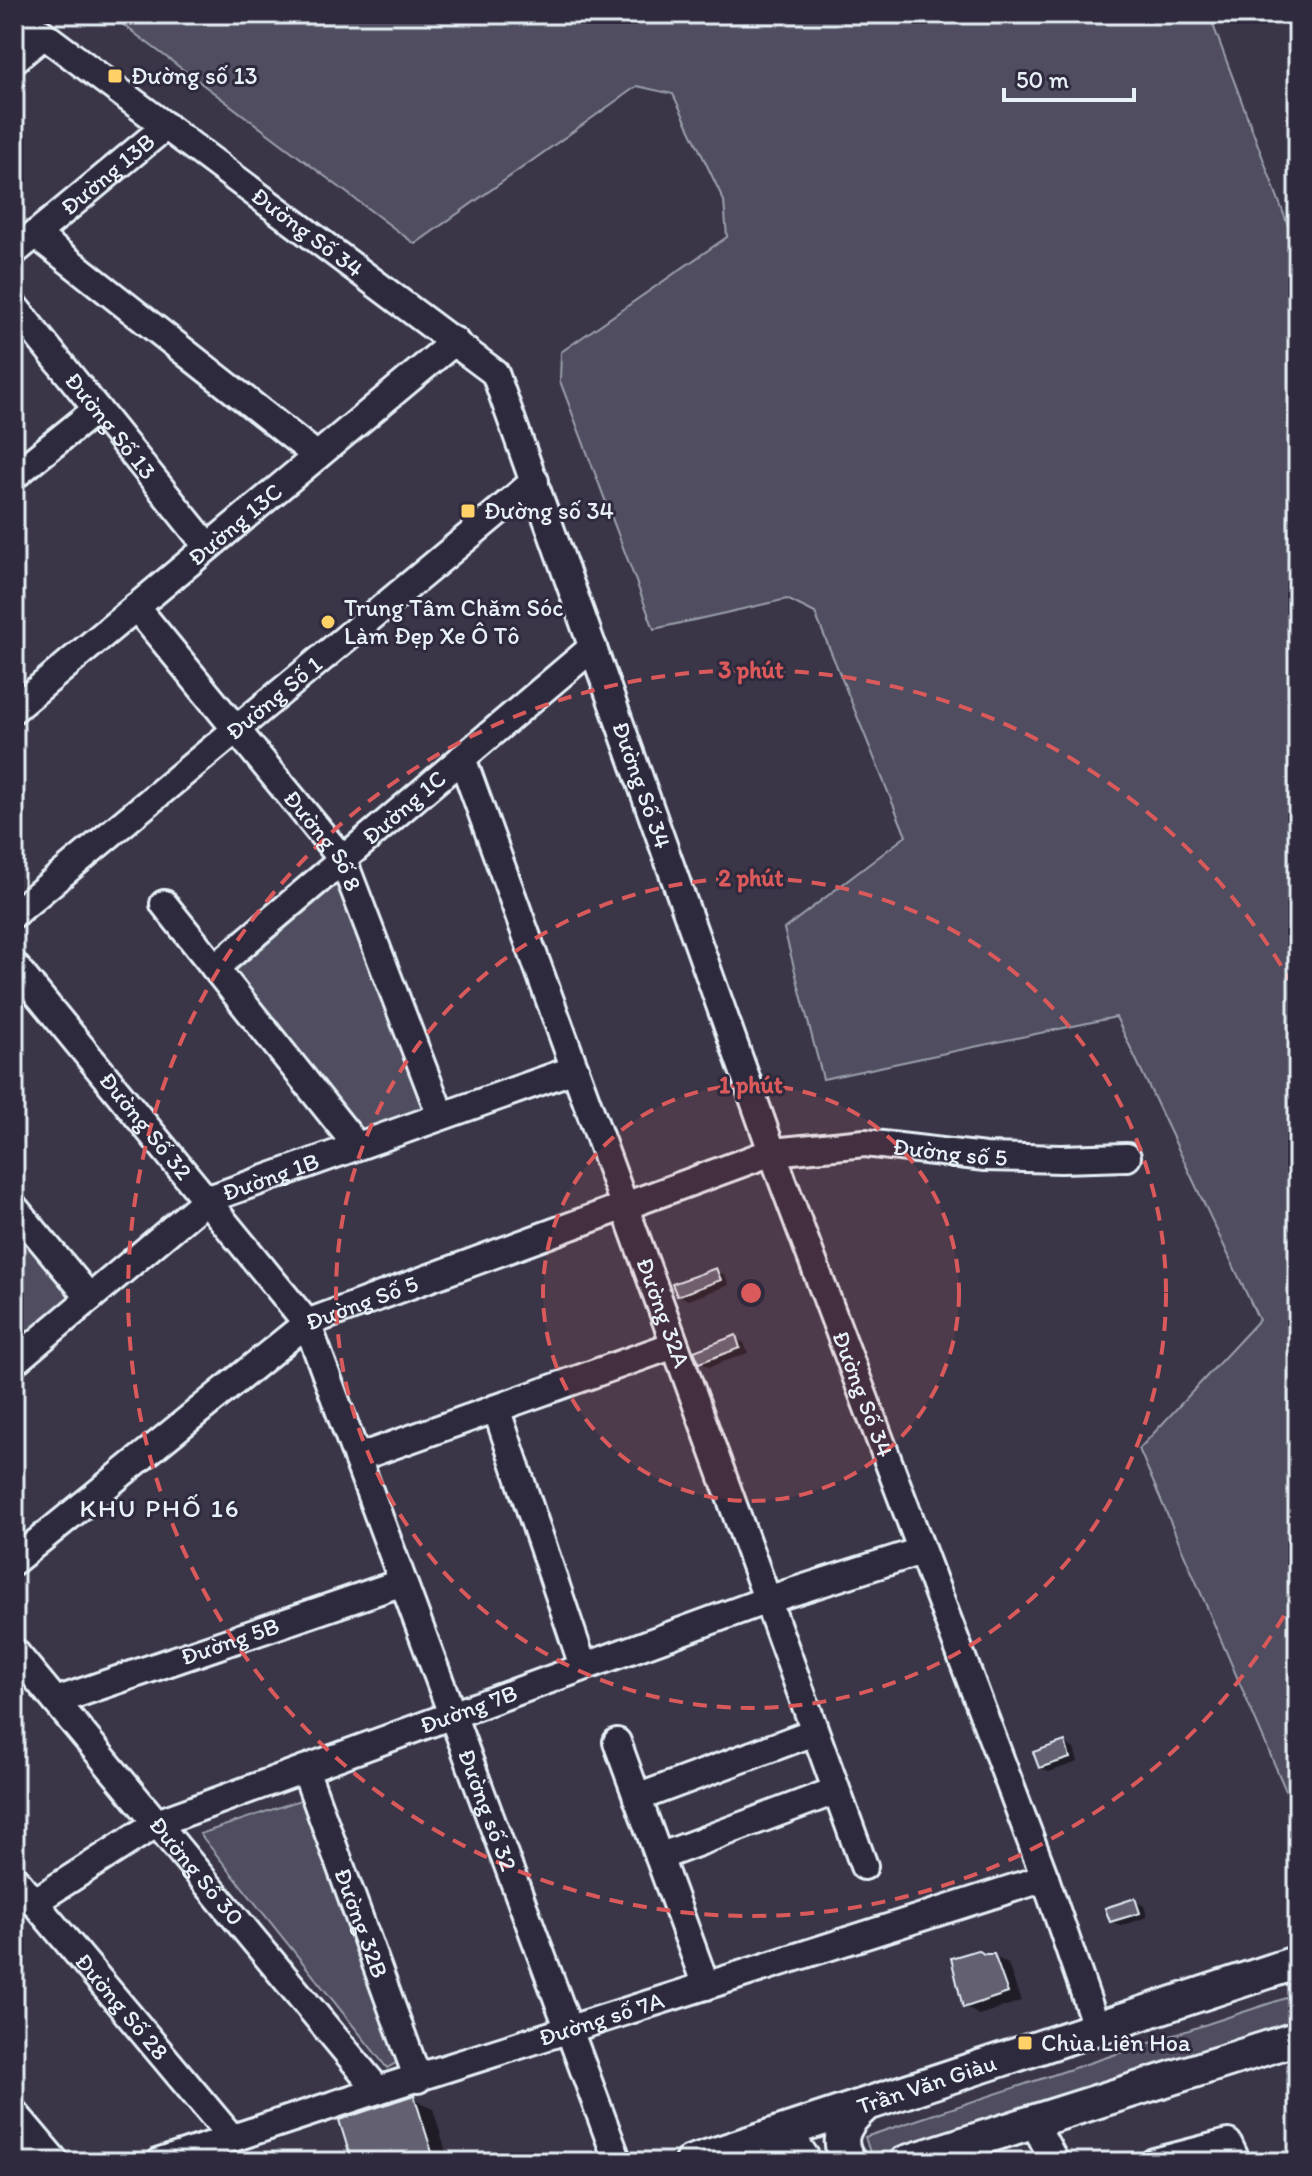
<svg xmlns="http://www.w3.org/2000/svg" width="1312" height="2176" viewBox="0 0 1312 2176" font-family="Itim,sans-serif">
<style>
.green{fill:#504e5f;stroke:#9ca0ac;stroke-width:2}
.shadow{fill:#0007}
.building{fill:#636171;stroke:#e8f1f8;stroke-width:2}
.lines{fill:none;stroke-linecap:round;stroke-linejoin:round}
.minor-casing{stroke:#e8f1f8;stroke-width:32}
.major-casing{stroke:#e8f1f8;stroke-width:38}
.minor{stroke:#2f2a3d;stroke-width:26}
.major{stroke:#2f2a3d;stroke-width:32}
.ring{fill:none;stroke:#da5a5c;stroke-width:4;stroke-dasharray:14 10}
.poi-dot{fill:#ffd166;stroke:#2f2a3d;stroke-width:3}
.labels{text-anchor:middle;stroke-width:6;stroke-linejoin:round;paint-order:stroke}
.poi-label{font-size:24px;fill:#e8f1f8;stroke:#2f2a3d;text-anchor:start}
.street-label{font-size:24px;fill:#e8f1f8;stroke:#2f2a3d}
.neighbourhood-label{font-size:26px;letter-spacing:2px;fill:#e8f1f8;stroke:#2f2a3d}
.centre{fill:#da5a5c;stroke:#2f2a3d;stroke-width:4}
.ring-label{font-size:24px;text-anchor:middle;font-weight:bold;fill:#da5a5c;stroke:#2f2a3d;stroke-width:6;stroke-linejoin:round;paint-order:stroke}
</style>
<rect width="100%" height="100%" fill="#3a3648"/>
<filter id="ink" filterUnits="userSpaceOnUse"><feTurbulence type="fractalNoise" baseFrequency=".0125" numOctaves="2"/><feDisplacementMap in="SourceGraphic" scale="16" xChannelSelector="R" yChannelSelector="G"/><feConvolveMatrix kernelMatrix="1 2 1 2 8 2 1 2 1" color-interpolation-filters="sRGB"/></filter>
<g filter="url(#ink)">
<path class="green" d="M 109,14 L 1209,14 L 1298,252 L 1298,1819 L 1139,1449 L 1259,1320 L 1116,1017 L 823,1079 L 784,929 L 906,836 L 815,613 L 787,599 L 654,629 L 560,381 L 561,352 L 727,237 L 724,201 L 673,94 L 637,86 L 415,244 Z
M 341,881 L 428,1109 L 361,1131 L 233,973 Z
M 14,1222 L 77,1298 L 14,1350 Z
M 309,1797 L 410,2055 L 387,2068 L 200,1834 Z
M 1298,1994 L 1298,2029 L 873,2162 L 865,2137 Z"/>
<path class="shadow" d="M 716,1270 L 725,1275 L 729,1285 L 688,1300 L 679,1295 Z
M 735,1338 L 744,1343 L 748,1353 L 709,1367 L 700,1362 Z
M 1065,1743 L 1074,1749 L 1078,1762 L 1049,1772 L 1040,1767 Z
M 1135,1901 L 1144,1906 L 1147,1917 L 1120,1926 L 1111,1921 Z
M 985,1956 L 994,1956 L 1008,1964 L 1021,2001 L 979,2015 L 965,2007 Z
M 414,2098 L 433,2109 L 449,2162 L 354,2162 Z"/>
<path class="building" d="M 716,1268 L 721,1280 L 677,1296 L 672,1284 Z
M 736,1335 L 740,1348 L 699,1363 L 694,1351 Z
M 1065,1741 L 1070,1758 L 1039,1768 L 1033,1752 Z
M 1135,1898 L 1140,1913 L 1110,1922 L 1105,1908 Z
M 978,1950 L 984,1954 L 994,1954 L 1008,1993 L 963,2008 L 951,1958 Z
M 414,2095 L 435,2162 L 352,2162 L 339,2120 Z"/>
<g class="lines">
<g class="minor-casing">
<g id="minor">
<path id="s1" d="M 16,14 L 495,373 L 783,1182 L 1045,1878 L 1097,2029"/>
<path d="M 14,60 L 44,35"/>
<path d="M 35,234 L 317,456"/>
<path id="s2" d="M 14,252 L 166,126"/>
<path id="s3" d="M 14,306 L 208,547"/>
<path d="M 14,476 L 97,409"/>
<path id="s4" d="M 136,607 L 343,860 L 441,1116"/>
<path id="s5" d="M 14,709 L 455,341"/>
<path id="s6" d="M 462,758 L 864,1866"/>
<path d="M 164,904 L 357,1146"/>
<path id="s7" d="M 14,914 L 535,481"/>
<path id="s8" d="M 14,965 L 307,1323 L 618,2162"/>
<path id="s9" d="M 215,968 L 593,647"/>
<path d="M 14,1207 L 90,1298"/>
<path id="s10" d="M 14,1362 L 206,1200 L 575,1069"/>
<path d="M 496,1408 L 583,1666"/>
<path d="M 357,1458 L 674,1345"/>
<path id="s11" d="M 14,1561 L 307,1323 L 772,1152 L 865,1143 L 985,1157 L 1061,1159 L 1127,1157"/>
<path id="s12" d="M 14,1651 L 378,2090"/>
<path id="s13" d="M 56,1701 L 403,1582"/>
<path d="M 617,1742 L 706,1986"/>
<path id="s14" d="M 305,1769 L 418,2079"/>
<path d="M 637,1798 L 814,1732"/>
<path d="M 659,1857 L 835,1791"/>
<path id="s15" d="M 14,1878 L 231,2137"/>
<path id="s16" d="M 34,1902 L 157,1823 L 767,1600 L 921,1551"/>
<path d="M 1033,2121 L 1055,2162"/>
<path id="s17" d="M 160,2162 L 378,2090 L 1045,1878"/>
<path d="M 1154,2162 L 1228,2143 L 1237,2162"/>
</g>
</g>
<g class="major-casing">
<g id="major">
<path d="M 14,2117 L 52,2162"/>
<path d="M 771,2136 L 795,2147 L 805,2162"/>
<path id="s18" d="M 691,2162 L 1298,1962"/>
<path d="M 850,2162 C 833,2140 846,2122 863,2107"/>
<path d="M 906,2162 L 1298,2038"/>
</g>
</g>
<use href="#minor" class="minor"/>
<use href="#major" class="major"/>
</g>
</g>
<circle cx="751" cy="1293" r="208" fill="#da5a5c" fill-opacity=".12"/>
<g class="ring">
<circle cx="751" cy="1293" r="208"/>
<circle cx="751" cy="1293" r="415"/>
<path d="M1296 1595A623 623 0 1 1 1296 991"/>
</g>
<g class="poi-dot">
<rect x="107" y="68" width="16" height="16" rx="4"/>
<rect x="460" y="503" width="16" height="16" rx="4"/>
<circle cx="328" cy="622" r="8"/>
<rect x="1017" y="2035" width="16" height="16" rx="4"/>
</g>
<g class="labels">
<g class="poi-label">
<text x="131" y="84">Đường số 13</text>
<text x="484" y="519">Đường số 34</text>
<text x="344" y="616">Trung Tâm Chăm Sóc<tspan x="344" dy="28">Làm Đẹp Xe Ô Tô</tspan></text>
<text x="1041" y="2051">Chùa Liên Hoa</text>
</g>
<g class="street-label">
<text dy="8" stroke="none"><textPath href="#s2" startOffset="122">Đường 13B</textPath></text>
<text dy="8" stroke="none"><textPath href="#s1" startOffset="364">Đường Số 34</textPath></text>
<text dy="8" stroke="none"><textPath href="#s3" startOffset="154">Đường Số 13</textPath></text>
<text dy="8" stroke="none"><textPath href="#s5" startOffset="288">Đường 13C</textPath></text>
<text dy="8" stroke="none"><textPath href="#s7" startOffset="338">Đường Số 1</textPath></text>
<text dy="8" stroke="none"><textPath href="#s1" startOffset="1036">Đường Số 34</textPath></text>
<text dy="8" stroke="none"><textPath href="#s9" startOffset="248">Đường 1C</textPath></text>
<text dy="8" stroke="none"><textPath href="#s4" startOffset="300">Đường Số 8</textPath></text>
<text dy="8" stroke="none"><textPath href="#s8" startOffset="208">Đường Số 32</textPath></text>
<text dy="8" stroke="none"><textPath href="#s11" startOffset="1052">Đường số 5</textPath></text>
<text dy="8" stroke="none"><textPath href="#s10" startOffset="320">Đường 1B</textPath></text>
<text dy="8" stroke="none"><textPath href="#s11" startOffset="436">Đường Số 5</textPath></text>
<text dy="8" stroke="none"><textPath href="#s6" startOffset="590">Đường 32A</textPath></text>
<text dy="8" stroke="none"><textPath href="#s1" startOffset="1684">Đường Số 34</textPath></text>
<text dy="8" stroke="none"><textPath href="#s13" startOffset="184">Đường 5B</textPath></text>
<text dy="8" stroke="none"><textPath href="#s16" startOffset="478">Đường 7B</textPath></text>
<text dy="8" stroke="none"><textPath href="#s8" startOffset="982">Đường số 32</textPath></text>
<text dy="8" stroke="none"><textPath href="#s12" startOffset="286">Đường Số 30</textPath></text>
<text dy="8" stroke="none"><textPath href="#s14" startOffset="164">Đường 32B</textPath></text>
<text dy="8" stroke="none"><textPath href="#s15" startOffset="168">Đường Số 28</textPath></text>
<text dy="8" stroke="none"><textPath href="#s17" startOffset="464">Đường số 7A</textPath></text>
<text dy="8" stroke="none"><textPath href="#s18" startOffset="248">Trần Văn Giàu</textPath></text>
</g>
<g class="neighbourhood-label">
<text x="160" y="1517">KHU PHỐ 16</text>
</g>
</g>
<circle cx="751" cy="1293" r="12" class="centre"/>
<g class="ring-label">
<text x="751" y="678">3 phút</text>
<text x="751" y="886">2 phút</text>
<text x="751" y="1093">1 phút</text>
</g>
<rect width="1312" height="2176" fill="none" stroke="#2f2a3d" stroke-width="48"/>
<rect x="24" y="24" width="1264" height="2128" fill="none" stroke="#e8f1f8" stroke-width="3" filter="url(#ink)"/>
<path d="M1004 88v12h130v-12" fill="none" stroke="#e8f1f8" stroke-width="4"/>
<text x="1016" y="88" font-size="24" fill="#e8f1f8" stroke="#2f2a3d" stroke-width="6" paint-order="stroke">50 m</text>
</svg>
